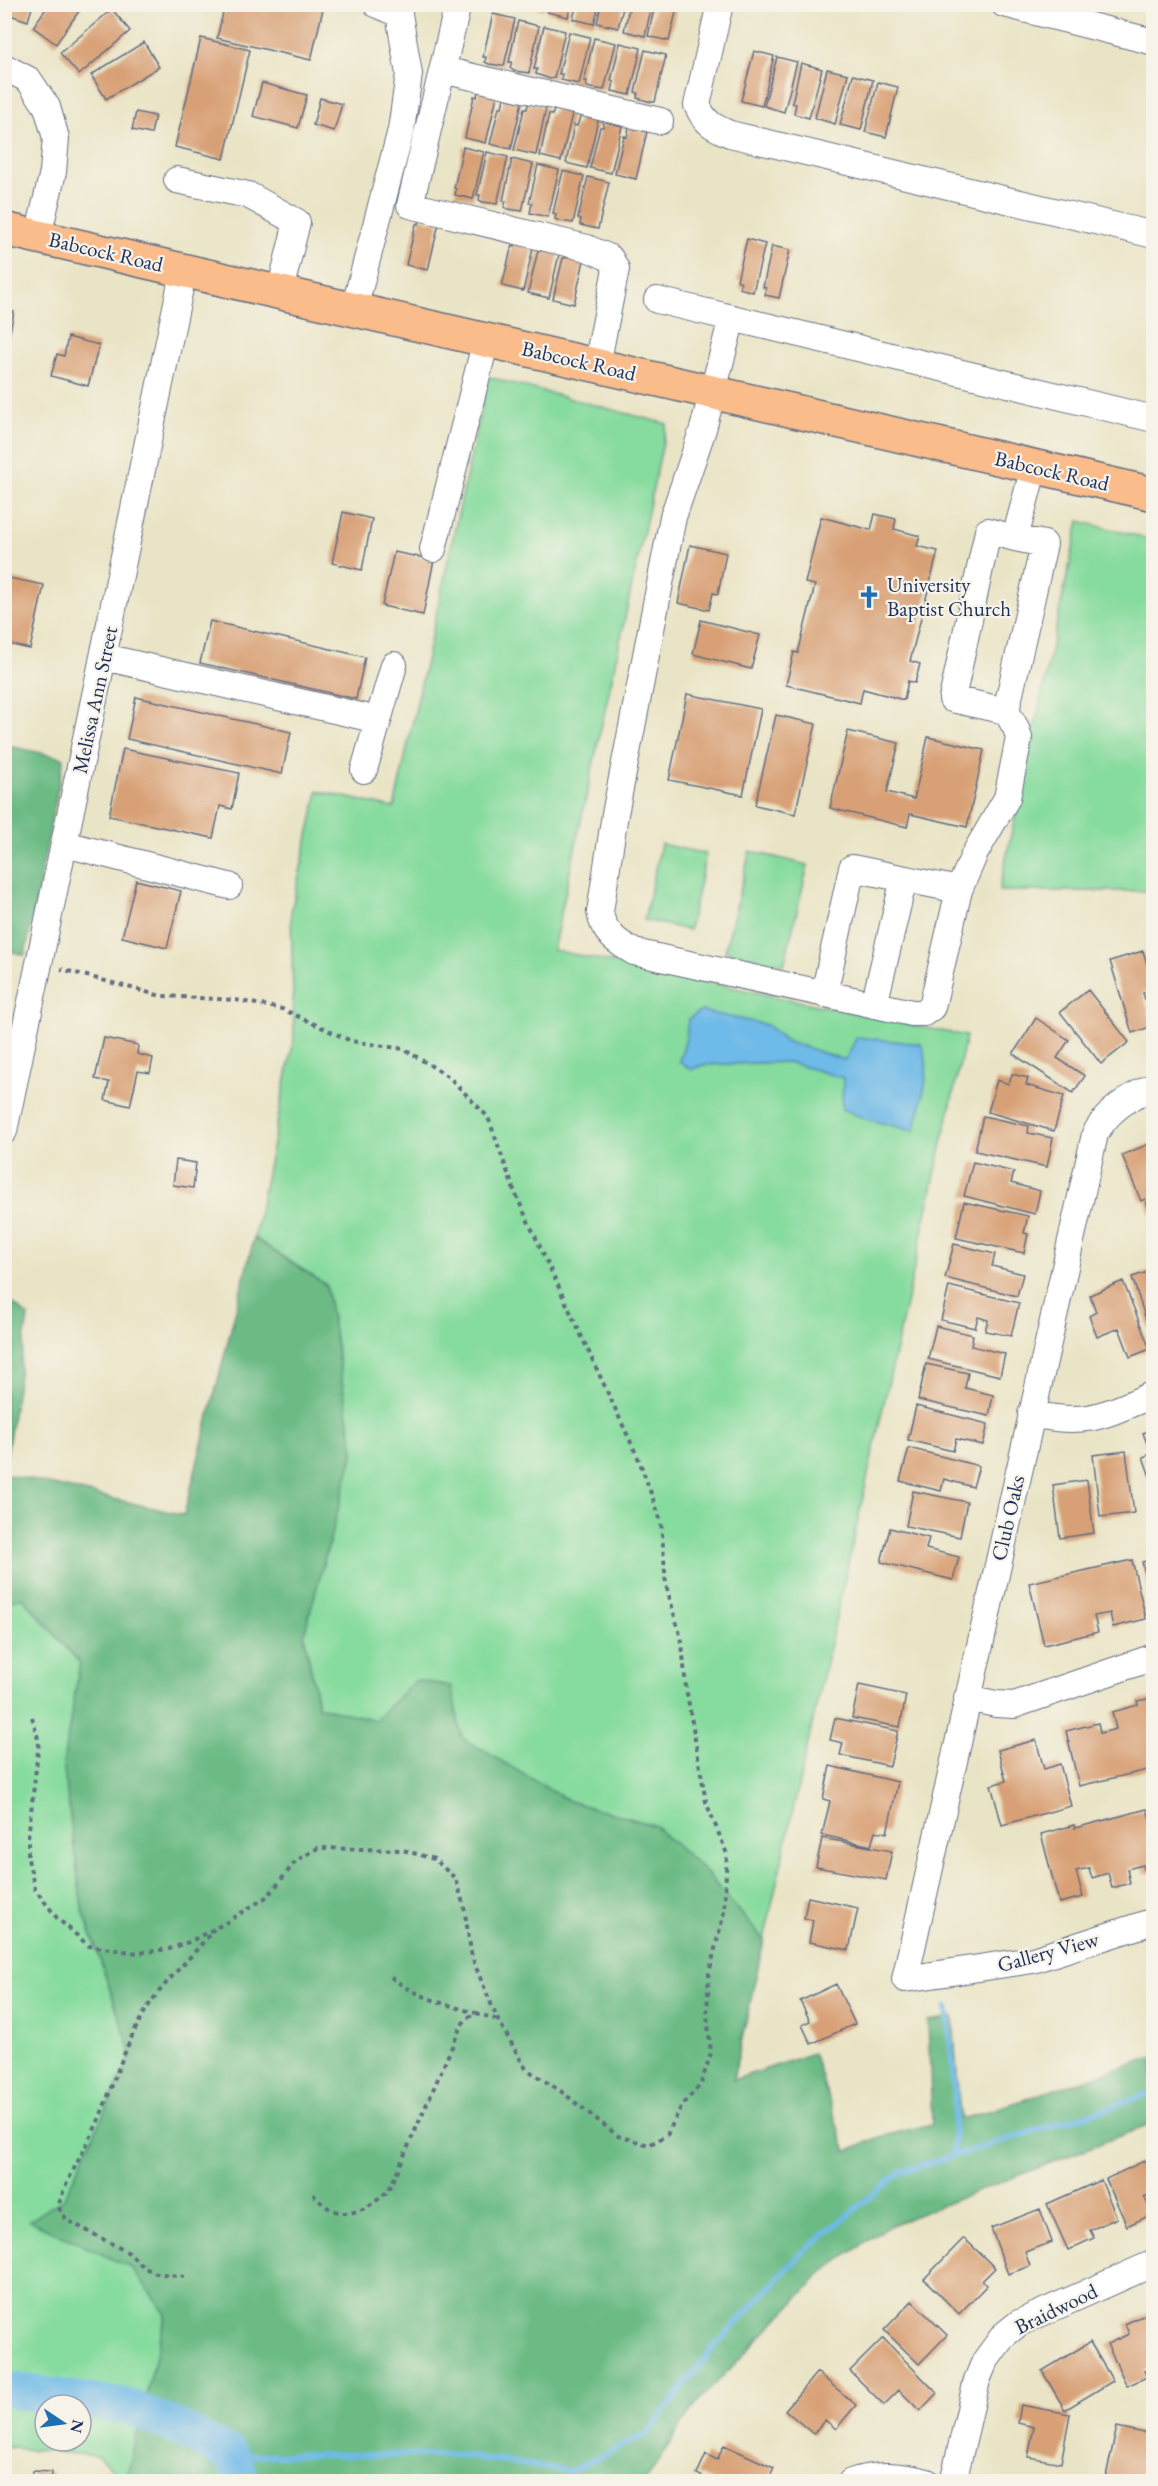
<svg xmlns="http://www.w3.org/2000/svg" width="1158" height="2486" viewBox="0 0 1158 2486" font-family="'EB Garamond',serif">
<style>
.green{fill:#86db9e;stroke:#50857e;stroke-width:1.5;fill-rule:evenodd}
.forest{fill:#6cbb85;stroke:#447572;stroke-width:1.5}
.water{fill:#6ebae8;stroke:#4474a3;stroke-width:1.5}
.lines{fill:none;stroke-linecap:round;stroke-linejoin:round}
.stream{stroke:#6ebae8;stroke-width:6}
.river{stroke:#6ebae8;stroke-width:36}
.building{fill:#d8a076}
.minor-casing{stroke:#636e82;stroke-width:28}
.major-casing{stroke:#636e82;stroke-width:36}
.path{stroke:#636e82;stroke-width:4;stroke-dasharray:4.5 4.5;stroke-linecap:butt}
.minor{stroke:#fff;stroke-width:26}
.major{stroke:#f9bc8a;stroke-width:33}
.labels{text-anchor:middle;stroke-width:4.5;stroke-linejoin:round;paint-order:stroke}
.street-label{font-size:21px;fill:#1b2f5e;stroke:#f7f3e8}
.poi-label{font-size:21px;fill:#1b2f5e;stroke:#f7f3e8;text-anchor:start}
</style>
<rect width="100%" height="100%" fill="#f7f3e8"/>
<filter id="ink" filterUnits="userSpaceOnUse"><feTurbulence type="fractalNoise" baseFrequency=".0167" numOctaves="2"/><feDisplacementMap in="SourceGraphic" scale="12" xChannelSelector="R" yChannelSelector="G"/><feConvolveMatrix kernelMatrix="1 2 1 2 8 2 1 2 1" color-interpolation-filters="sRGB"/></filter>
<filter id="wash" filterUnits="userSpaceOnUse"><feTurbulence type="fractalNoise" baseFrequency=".008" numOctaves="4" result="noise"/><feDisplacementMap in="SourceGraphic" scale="24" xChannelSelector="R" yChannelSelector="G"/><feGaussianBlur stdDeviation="1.35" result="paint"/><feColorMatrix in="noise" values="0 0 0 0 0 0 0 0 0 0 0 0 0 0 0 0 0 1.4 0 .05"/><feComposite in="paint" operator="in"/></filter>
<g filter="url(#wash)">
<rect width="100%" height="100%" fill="#eae4c6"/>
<path class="green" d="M 488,377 L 667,424 L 553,950 L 966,1036 L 764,1940 L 700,1866 L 653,1825 L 569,1801 L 461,1738 L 416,1680 L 375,1720 L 318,1706 L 304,1634 L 354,1452 L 326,1285 L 254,1238 L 294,1039 L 291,912 L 318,791 L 394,808 Z
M 1079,521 L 1153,540 L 1153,891 L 999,891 Z
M 661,844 L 706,854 L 689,930 L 644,920 Z
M 750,851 L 808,865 L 784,965 L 725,951 Z
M 22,1597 L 80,1663 L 64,1763 L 82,1907 L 132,2054 L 64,2198 L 31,2221 L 132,2268 L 166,2314 L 126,2481 L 97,2456 L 5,2447 L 4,1603 ZM 45,2405 L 81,2405 L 81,2441 L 45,2441 Z"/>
<path class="forest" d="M 5,745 L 64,758 L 25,955 L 5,950 Z
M 254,1238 L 326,1285 L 354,1452 L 304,1634 L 318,1706 L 375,1720 L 416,1680 L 451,1686 L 462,1738 L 569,1801 L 653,1825 L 700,1866 L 764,1940 L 733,2080 L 813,2053 L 846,2151 L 880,2137 L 932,2124 L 928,2021 L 953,2017 L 960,2119 L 986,2112 L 1153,2057 L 1153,2123 L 889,2226 L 823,2272 L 695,2405 L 645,2481 L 126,2481 L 166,2314 L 132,2268 L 30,2221 L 64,2198 L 132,2054 L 82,1907 L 63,1763 L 80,1663 L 22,1597 L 5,1603 L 5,1474 L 184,1515 Z
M 5,1297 L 28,1316 L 5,1467 Z"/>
<path class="water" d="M 701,1011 L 767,1025 L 786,1041 L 845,1060 L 857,1037 L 921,1044 C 934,1069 920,1105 914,1131 L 866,1119 L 842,1109 L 843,1078 L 788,1062 L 702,1065 L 691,1070 L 679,1061 L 686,1039 L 688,1019 Z"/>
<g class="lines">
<path class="stream" d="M 947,2007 L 955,2094 L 953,2156
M 231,2455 L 458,2455 L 571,2471 L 648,2433 L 712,2349 L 805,2250 L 901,2172 L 1103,2110 L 1154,2092"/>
<path class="river" d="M 4,2389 L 128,2407 L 173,2425 L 231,2455 L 243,2482"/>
</g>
<g id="blocks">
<path class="building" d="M 4,4 L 33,4 L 28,21 L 4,13 Z
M 49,4 L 84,4 L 56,44 L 33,27 Z
M 225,4 L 324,5 L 311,60 L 217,38 Z
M 522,4 L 544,4 L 543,10 Z
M 549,4 L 571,4 L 568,17 L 547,12 Z
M 577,4 L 599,4 L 594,24 L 573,19 Z
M 601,4 L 624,4 L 618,28 L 597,23 Z
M 630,4 L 652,4 L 645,36 L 624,31 Z
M 655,4 L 678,4 L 669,41 L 648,36 Z
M 112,9 L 130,31 L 79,75 L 60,53 Z
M 493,14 L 515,19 L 504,66 L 489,64 L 485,62 L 486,57 L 483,57 Z
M 518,21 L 539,26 L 529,73 L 514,71 L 510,68 L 512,62 L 509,62 Z
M 544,26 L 565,31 L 554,78 L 550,79 L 536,74 L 537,69 L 534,69 Z
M 569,32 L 590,37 L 579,84 L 561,80 L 562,74 L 559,74 Z
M 201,38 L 250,50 L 224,159 L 175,147 Z
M 594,38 L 616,43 L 604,90 L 590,88 L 586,86 L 587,81 L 584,81 Z
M 144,42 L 159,67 L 106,99 L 91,75 Z
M 620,43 L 641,48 L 630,95 L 612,91 L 614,82 L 611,81 Z
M 645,50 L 666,55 L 655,102 L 651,102 L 637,98 L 638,93 L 635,92 Z
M 754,51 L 774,56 L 762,106 L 741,101 Z
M 777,57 L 797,62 L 784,112 L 764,106 Z
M 801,63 L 822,69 L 809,118 L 794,114 L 796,104 L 792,103 Z
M 827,69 L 848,74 L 835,124 L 815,118 Z
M 853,75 L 873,80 L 861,130 L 840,125 Z
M 878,82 L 898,87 L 886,137 L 865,132 Z
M 262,83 L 307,95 L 298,128 L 253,116 Z
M 478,91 L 497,96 L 486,143 L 465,138 L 474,96 L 477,97 Z
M 320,98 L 342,104 L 334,131 L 313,125 Z
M 504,98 L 522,102 L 511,149 L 490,144 L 499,107 L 502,107 Z
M 533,103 L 546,108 L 536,155 L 514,150 L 524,109 L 527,109 L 528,104 Z
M 558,109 L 572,114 L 561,161 L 540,156 L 549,114 L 552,115 L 554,110 Z
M 136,112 L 155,116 L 151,134 L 132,130 Z
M 584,116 L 598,120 L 587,168 L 566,163 L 574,125 L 577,126 L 580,117 Z
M 604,121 L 622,126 L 611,173 L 590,168 L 600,127 L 603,127 Z
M 629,127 L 647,132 L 636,179 L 615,174 L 624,136 L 627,137 Z
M 463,147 L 484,152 L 473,199 L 455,195 L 456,189 L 454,188 Z
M 487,152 L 508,157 L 497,204 L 483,202 L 479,200 L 480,195 L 477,195 Z
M 512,159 L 533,164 L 522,211 L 508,209 L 504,207 L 506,201 L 503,201 Z
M 538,165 L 559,170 L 548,217 L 530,213 L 532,203 L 529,203 Z
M 563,171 L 584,176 L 573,223 L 559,221 L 555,219 L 556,214 L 553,213 Z
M 588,177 L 609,182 L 598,229 L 580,225 L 581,219 L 578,218 Z
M 420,218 L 439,223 L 428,270 L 406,265 L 416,224 L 419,224 Z
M 747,239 L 765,244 L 753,292 L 739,288 L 741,282 L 737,280 Z
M 516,240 L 534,244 L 523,291 L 502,286 L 512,245 L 515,246 Z
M 542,246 L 560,250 L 549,298 L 528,293 L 538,250 L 541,251 Z
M 772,246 L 790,250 L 779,298 L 765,295 L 766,288 L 763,287 Z
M 567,252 L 585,256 L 574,304 L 553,299 L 563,258 L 566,258 Z
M 4,310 L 14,312 L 7,347 L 4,346 Z
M 68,337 L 99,345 L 88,386 L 51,376 L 57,354 L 64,356 Z
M 343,512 L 372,519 L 362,570 L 332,563 Z
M 875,514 L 896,519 L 894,529 L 920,536 L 917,546 L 938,551 L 910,661 L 920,664 L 915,683 L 908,681 L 904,700 L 863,689 L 860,703 L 786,685 L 794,652 L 798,653 L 815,585 L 805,583 L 821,517 L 871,530 Z
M 690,545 L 726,553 L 718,594 L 713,593 L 709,610 L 678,603 Z
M 394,552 L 434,560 L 423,615 L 382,606 Z
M 4,577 L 44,585 L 30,649 L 4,643 Z
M 701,620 L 760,635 L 751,669 L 693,654 Z
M 210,621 L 365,657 L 356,699 L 200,663 Z
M 687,694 L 761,709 L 743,795 L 669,780 Z
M 136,697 L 291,732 L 282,774 L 127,739 Z
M 776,715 L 816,724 L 795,814 L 755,805 Z
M 848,731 L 899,743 L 887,792 L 914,799 L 928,737 L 984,750 L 967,827 L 910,814 L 907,827 L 830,808 Z
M 123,749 L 239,773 L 232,809 L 220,806 L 213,838 L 109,816 Z
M 136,880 L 181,891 L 167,948 L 122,937 Z
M 1143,951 L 1154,987 L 1154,989 L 1143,993 L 1153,1026 L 1132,1033 L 1110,961 Z
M 1088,990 L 1129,1042 L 1101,1064 L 1060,1012 Z
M 1036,1018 L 1069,1040 L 1057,1058 L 1085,1076 L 1073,1093 L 1013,1054 Z
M 104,1038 L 138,1045 L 137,1054 L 153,1058 L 150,1073 L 138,1071 L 130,1106 L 105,1100 L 109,1082 L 95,1079 Z
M 1012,1074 L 1028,1078 L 1026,1085 L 1064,1096 L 1054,1131 L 988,1112 L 997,1080 L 1009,1084 Z
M 983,1116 L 1029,1126 L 1028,1133 L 1053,1138 L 1047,1167 L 975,1151 Z
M 1154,1142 L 1154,1214 L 1151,1215 L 1145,1199 L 1141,1201 L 1122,1155 Z
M 176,1160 L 196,1163 L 193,1188 L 173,1185 Z
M 973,1162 L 1014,1172 L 1011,1183 L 1040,1191 L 1035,1214 L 964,1196 Z
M 964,1202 L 1028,1216 L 1024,1233 L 1028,1234 L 1024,1253 L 956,1238 Z
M 954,1244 L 995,1254 L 992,1266 L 1023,1274 L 1017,1296 L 945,1278 Z
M 1154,1270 L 1154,1341 L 1153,1341 L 1132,1277 Z
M 1123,1281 L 1150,1349 L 1130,1357 L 1119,1328 L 1097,1337 L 1089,1316 L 1096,1312 L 1090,1295 Z
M 949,1286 L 1019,1303 L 1011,1336 L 985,1331 L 988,1320 L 978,1317 L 975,1328 L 941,1320 Z
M 936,1326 L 973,1335 L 971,1346 L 1005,1354 L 1000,1376 L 928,1359 Z
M 926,1364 L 968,1373 L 965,1388 L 993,1395 L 989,1416 L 918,1400 Z
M 916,1406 L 988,1424 L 983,1445 L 956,1439 L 953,1451 L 908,1440 Z
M 1154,1429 L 1154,1485 L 1153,1485 L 1143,1457 L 1151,1454 L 1143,1433 Z
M 909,1448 L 979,1466 L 973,1487 L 944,1479 L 941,1491 L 900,1481 Z
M 1126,1451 L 1134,1513 L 1100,1517 L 1093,1455 Z
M 1087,1480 L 1094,1533 L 1060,1538 L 1053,1485 Z
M 913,1491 L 967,1502 L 960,1537 L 906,1526 Z
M 890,1528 L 929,1538 L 926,1549 L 959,1557 L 953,1580 L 881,1562 Z
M 1154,1559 L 1154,1605 L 1153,1605 L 1142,1562 Z
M 1132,1560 L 1146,1619 L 1113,1627 L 1110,1613 L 1094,1616 L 1098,1632 L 1044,1645 L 1029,1583 Z
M 859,1685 L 906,1695 L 900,1727 L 852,1718 Z
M 1154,1698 L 1154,1775 L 1151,1769 L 1079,1786 L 1066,1731 L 1098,1723 L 1100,1733 L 1116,1729 L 1112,1712 L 1138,1705 L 1137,1701 Z
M 835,1718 L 898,1731 L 890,1766 L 840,1755 L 843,1743 L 830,1740 Z
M 1036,1740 L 1044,1769 L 1060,1764 L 1071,1806 L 1002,1825 L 991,1785 L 1006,1781 L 998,1750 Z
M 830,1766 L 898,1782 L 887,1833 L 875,1831 L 871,1846 L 822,1835 L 830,1801 L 823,1799 Z
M 1147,1809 L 1154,1831 L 1154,1872 L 1145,1874 L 1143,1865 L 1127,1869 L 1130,1883 L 1112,1888 L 1108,1873 L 1092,1878 L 1089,1868 L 1076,1871 L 1083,1897 L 1059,1903 L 1041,1834 L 1074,1825 L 1075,1828 Z
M 822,1838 L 892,1851 L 886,1880 L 816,1867 Z
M 808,1897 L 858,1908 L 849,1950 L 809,1942 L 813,1920 L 804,1918 Z
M 836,1984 L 855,2024 L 811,2044 L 802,2025 L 810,2021 L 800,2001 Z
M 1150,2158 L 1154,2165 L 1154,2193 L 1144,2197 L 1153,2214 L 1127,2226 L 1106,2179 Z
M 1101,2180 L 1117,2218 L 1090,2230 L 1094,2238 L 1068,2250 L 1047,2204 Z
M 1040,2209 L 1052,2242 L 1025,2252 L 1030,2266 L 1008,2274 L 991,2228 Z
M 964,2238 L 995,2268 L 982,2281 L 987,2285 L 959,2314 L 924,2279 Z
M 912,2301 L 947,2335 L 919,2364 L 884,2330 Z
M 1149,2313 L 1154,2323 L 1154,2366 L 1144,2371 L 1147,2377 L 1127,2386 L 1107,2344 L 1129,2334 L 1125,2324 Z
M 883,2338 L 937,2393 L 920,2411 L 899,2390 L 884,2405 L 850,2371 Z
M 1090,2342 L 1113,2381 L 1065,2410 L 1042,2371 Z
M 817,2372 L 856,2405 L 836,2429 L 825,2420 L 813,2434 L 785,2410 Z
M 1021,2405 L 1070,2414 L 1061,2463 L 1028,2457 L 1034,2427 L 1018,2423 Z
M 1117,2427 L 1154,2435 L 1153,2482 L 1132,2482 L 1106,2476 Z
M 724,2445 L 774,2468 L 768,2482 L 713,2482 L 697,2474 L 706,2454 L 717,2460 Z
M 33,2471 L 52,2472 L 51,2482 L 32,2482 Z"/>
</g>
</g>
<g filter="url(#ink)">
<use href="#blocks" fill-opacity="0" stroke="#636e82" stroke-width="1.5"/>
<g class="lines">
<g class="minor-casing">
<path id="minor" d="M 458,4 L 410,205 L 587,248 L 610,258 L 616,269 L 597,365
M 720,4 L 697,105 C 705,123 713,127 730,134 L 1154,235
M 1004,4 L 1154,42
M 4,67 L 29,80 L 47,107 L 56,138 L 53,172 L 38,236
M 443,70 L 660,121
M 177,180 L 248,195 L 297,222 L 280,291
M 657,300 L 1154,419
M 354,309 L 401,130 L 409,74 L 399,14 L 376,4
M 732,318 L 703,429 L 673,517 L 615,814 L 600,912 C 603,933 617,942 634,952 L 912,1013 L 924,1013 L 932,1007 L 959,890 L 975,853 L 1007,798 L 1019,738 L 1016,728 L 1006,711 L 1044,544 L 1015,538 L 1034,467
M 433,549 L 486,340
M 104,657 L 378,720
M 1006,711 L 952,699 L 988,531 L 1015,538
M 364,770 L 394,665
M 65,844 L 229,886
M 824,994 L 852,868 L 959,890
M 874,1005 L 904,879
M 1154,1086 C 1129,1097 1108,1110 1095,1134 L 905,1979 L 1033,1960 L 1154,1921
M 4,1131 L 184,269
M 1031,1414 C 1088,1426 1102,1416 1154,1394
M 967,1698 L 996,1704 L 1014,1705 L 1154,1657
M 851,2482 C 875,2473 902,2475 927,2482
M 953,2482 L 977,2380 L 985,2361 L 1004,2335 L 1019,2323 L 1154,2263"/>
</g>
<g class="major-casing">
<path id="major" d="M 4,229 L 1154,494"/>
</g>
<path class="path" d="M 32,1717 L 39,1742 L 28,1838 L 28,1859 L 35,1889 L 57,1918 L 89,1946 L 138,1953 L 169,1949 L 189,1942 L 227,1922 L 268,1896 L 296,1861 L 318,1848 L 403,1850 L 434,1859 L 456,1879 L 464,1907 L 472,1958 L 497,2018 L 526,2069 L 562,2092 L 618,2136 L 649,2145 L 667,2135 L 682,2105 L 701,2084 L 711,2053 L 707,2015 L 709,1973 L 724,1912 L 727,1854 L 706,1802 L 686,1688 L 682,1642 L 666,1585 L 661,1521 L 639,1460 L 515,1193 L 488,1117 L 449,1077 L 404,1049 L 351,1041 L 282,1009 L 236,1000 L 161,996 L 61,969
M 391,1977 C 416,1997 445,2004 475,2013
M 313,2194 C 339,2225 363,2214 389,2190 L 461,2026 L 466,2019 L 476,2013 L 498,2020
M 185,2277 L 156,2273 L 145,2268 L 129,2253 L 67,2220 L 58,2207 C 67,2177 84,2152 97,2124 C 114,2084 126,2039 151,2002 C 170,1976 194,1955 214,1929"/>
<use href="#minor" class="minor"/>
<use href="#major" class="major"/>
</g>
</g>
<defs>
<g id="church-bare" transform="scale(1.8)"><path d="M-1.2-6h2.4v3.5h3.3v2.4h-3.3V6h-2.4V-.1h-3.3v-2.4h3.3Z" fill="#1f6fb2" stroke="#f7f3e8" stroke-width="2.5" paint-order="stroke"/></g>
</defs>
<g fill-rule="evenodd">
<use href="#church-bare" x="869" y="597"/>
</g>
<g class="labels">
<g class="street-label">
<text transform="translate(106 252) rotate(13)" y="7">Babcock Road</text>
<text transform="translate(579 361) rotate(13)" y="7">Babcock Road</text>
<text transform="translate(1052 471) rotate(13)" y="7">Babcock Road</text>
<text transform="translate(95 700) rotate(-78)" y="7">Melissa Ann Street</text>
<text transform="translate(1008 1518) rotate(-77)" y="7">Club Oaks</text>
<text transform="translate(1048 1952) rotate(-15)" y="7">Gallery View</text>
<text transform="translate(1056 2309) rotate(-26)" y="7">Braidwood</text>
</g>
<g class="poi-label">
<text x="887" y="592">University<tspan x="887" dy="24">Baptist Church</tspan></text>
</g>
</g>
<rect width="1158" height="2486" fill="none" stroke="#f7f3e8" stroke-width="24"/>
<g transform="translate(63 2423) rotate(103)"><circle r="28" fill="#f7f3e8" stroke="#9fa5b1" stroke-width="1.5"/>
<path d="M0-4.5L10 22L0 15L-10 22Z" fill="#1f6fb2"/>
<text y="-9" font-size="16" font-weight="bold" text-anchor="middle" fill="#1b2f5e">N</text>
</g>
</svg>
